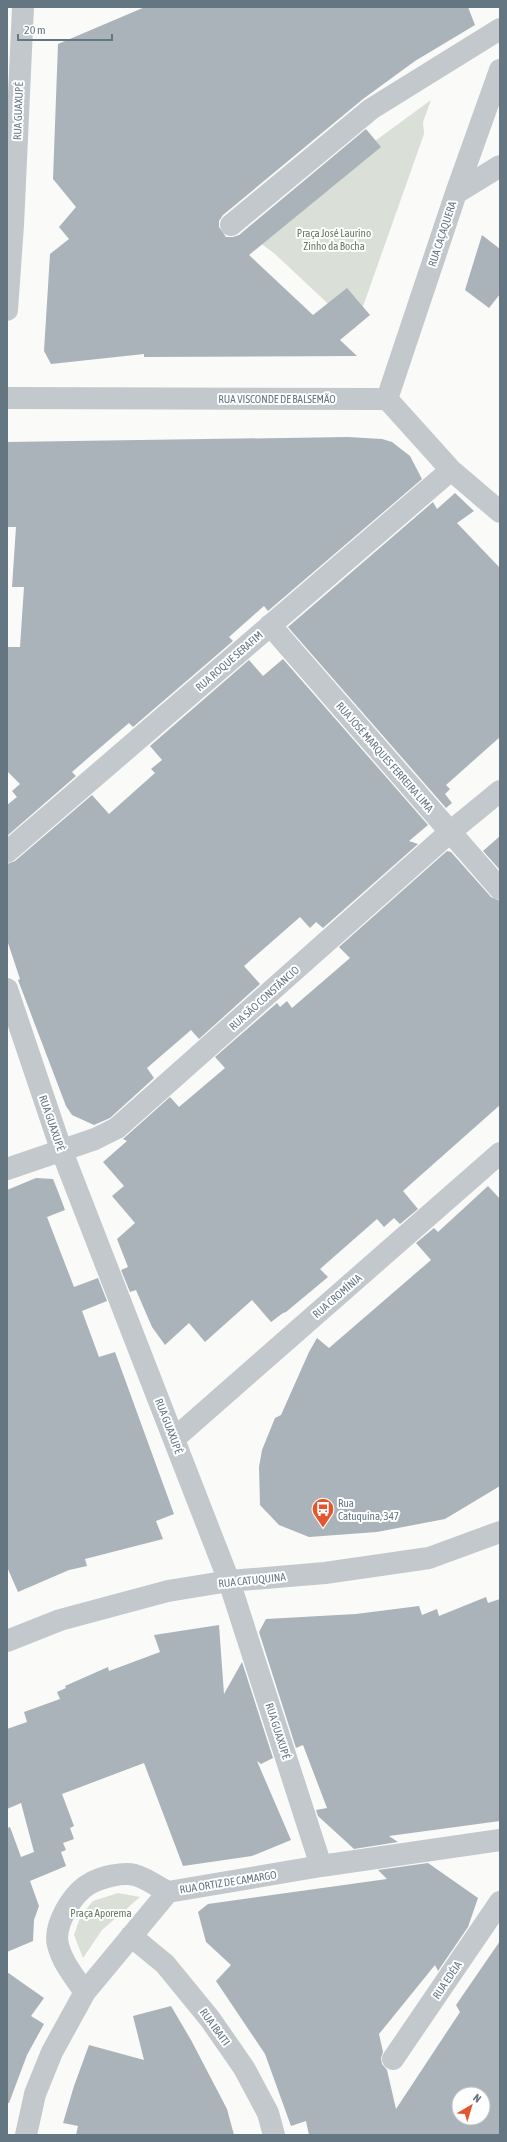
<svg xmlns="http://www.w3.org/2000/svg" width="507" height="2142" viewBox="0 0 507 2142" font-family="'Asap Condensed',sans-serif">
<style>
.green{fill:#dadfd7}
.building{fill:#aab3b9;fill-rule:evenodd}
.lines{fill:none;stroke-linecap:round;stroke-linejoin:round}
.minor{stroke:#c3c8cc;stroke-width:22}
.labels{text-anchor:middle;stroke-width:4;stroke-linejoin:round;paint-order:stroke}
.street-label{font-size:11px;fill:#657683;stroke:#fff}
.park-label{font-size:11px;fill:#687a64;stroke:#fff}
.poi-label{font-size:11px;fill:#657683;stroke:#fff;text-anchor:start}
</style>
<rect width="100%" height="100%" fill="#fafaf8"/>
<path class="green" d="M 431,100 L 423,122 L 424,134 L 355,329 L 275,254 L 255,239 L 375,141 Z
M 118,1893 L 140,1897 L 102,1930 L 83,1958 L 74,1935 L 81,1915 L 93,1901 Z"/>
<path class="building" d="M 145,7 L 468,7 L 475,25 L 415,61 L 363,99 L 223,215 L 219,221 L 219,227 L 226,237 L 233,237 L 239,235 L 366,129 L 381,147 L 249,255 L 313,315 L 347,288 L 370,315 L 340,340 L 357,356 L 144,357 L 144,354 L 51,364 L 44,351 L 50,254 L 69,239 L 59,227 L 76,207 L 53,179 L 58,44 Z
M 482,235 L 500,249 L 500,294 L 489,308 L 465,290 Z
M 348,437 L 382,439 L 392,442 L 410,456 L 422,479 L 268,611 L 264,606 L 229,637 L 233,641 L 133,727 L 129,723 L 95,752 L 72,772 L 76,776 L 7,836 L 7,805 L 17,797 L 12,791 L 20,784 L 7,771 L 7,647 L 20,647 L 24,587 L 12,587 L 16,527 L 7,527 L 7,442 Z
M 455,493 L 474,511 L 457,523 L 500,568 L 500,737 L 446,785 L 450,789 L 445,794 L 452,803 L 446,808 L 288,627 L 433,502 L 437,509 Z
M 283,659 L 428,825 L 409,841 L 418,844 L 323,928 L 316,922 L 310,928 L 300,917 L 244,966 L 260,984 L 199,1039 L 191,1030 L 147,1068 L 154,1078 L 110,1118 L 94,1125 L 72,1115 L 66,1106 L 18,980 L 20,979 L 7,940 L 7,864 L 15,861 L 92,795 L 109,814 L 155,773 L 151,769 L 162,760 L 150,746 L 249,660 L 263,676 Z
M 500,836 L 500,870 L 483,851 Z
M 447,851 L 451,852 L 491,897 L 500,901 L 500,1105 L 403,1191 L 418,1209 L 400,1224 L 394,1218 L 384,1227 L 377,1219 L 320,1269 L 328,1277 L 286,1312 L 283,1313 L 271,1322 L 252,1300 L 205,1342 L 189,1323 L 165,1345 L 152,1327 L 136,1290 L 130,1292 L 121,1270 L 128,1267 L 117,1239 L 135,1223 L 112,1196 L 124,1186 L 103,1162 L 127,1141 L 123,1139 L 170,1097 L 179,1107 L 225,1068 L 215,1057 L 277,1003 L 280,1007 L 287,1001 L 292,1008 L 350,958 L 339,947 Z
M 36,1178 L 53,1179 L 59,1194 L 65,1210 L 47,1217 L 74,1287 L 98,1278 L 107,1301 L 82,1311 L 99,1357 L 115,1352 L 174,1514 L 156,1521 L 163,1539 L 85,1559 L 87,1566 L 69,1570 L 18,1592 L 7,1567 L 7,1190 Z
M 488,1186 L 500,1199 L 500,1486 L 445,1519 L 377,1532 L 309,1537 L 279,1525 L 260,1505 L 259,1467 L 262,1450 L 275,1418 L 281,1415 L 309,1352 L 317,1338 L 329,1348 L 431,1260 L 416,1243 L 434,1228 L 438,1232 Z
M 486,1597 L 488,1603 L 500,1599 L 500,1821 L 389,1836 L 398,1842 L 354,1849 L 318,1816 L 316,1810 L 327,1808 L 303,1745 L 296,1748 L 259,1632 L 266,1619 L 356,1614 L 419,1606 L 422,1615 L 437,1609 L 439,1616 Z
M 219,1625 L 224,1694 L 242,1662 L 273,1758 L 261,1764 L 257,1761 L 291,1840 L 252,1856 L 183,1866 L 144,1763 L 62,1794 L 74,1826 L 70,1828 L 74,1839 L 63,1843 L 66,1850 L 61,1852 L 66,1866 L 30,1881 L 39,1906 L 34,1920 L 33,1941 L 7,1952 L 7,1828 L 10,1827 L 21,1857 L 34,1852 L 21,1803 L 7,1809 L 7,1729 L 27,1722 L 24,1712 L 60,1699 L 57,1692 L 66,1688 L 65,1686 L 108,1667 L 109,1671 L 160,1652 L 154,1635 Z
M 428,1863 L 478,1898 L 468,1927 L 438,1971 L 435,1965 L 379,2034 L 383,2052 L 381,2058 L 382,2064 L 387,2070 L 396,2109 L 460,2012 L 456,2005 L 500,1941 L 500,2135 L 309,2135 L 306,2121 L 291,2126 L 265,2054 L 216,1981 L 231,1965 L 206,1942 L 198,1912 L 208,1904 L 387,1879 L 378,1870 ZM 459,2094 L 483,2094 L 483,2118 L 459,2118 Z
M 7,1972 L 44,1998 L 31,2016 L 44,2024 L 27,2055 L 9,2103 L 7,2103 Z
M 171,2006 L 191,2040 L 227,2109 L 234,2135 L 76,2135 L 78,2126 L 63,2123 L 74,2086 L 89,2045 L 144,2060 L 133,2016 Z"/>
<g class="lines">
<path class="minor" d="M 456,193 L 500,166
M 231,225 L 371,109 L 500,29
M 7,310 L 13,225 L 23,7
M 7,398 L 387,399 L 451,470 L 500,512
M 387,399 L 456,193 L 500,70
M 270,625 L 500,889
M 7,852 L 451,470
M 7,989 L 61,1149 L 229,1581 L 321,1866
M 7,1169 L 95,1139 L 117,1128 L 450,832 L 500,791
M 175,1438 L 500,1153
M 7,1641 L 60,1620 L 168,1591 L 229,1581 L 325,1573 L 429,1558 L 500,1532
M 131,1936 L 165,1964 L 210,2019 L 244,2068 L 268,2113 L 274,2135
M 85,1992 C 75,1978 62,1962 58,1945 C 53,1925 73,1892 91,1883 C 102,1877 122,1872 135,1875 C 146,1878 158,1887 168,1892
M 393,2059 L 500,1902
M 26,2135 L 35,2094 L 52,2052 L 85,1992 L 168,1892 L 321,1866 L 500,1840"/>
</g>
<defs>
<g id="bus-pin" transform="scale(1.15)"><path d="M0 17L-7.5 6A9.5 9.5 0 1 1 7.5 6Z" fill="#e4572e" stroke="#fff"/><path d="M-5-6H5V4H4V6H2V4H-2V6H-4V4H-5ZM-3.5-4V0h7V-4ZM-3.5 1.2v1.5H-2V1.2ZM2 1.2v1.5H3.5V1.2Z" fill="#fff"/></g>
</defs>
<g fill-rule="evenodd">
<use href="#bus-pin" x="323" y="1509"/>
</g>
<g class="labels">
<g class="street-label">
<text transform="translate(18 111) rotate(-88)" y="4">RUA GUAXUPÉ</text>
<text transform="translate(442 234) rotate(-72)" y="4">RUA CAÇAQUERA</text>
<text x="277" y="403">RUA VISCONDE DE BALSEMÃO</text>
<text transform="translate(229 661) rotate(-41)" y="4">RUA ROQUE SERAFIM</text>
<text transform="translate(385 757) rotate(49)" y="4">RUA JOSÉ MARQUES FERREIRA LIMA</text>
<text transform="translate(264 998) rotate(-42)" y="4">RUA SÃO CONSTÂNCIO</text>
<text transform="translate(52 1123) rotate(71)" y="4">RUA GUAXUPÉ</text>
<text transform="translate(337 1296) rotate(-41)" y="4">RUA CROMÍNIA</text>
<text transform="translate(169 1426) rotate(69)" y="4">RUA GUAXUPÉ</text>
<text transform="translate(252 1580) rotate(-6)" y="4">RUA CATUQUINA</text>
<text transform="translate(278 1731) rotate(72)" y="4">RUA GUAXUPÉ</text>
<text transform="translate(228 1882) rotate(-9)" y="4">RUA ORTIZ DE CAMARGO</text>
<text transform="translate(447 1980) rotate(-56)" y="4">RUA EDÉIA</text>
<text transform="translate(215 2027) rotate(54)" y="4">RUA IBAITI</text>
</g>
<g class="park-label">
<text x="334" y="237">Praça José Laurino<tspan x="334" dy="13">Zinho da Bocha</tspan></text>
<text x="101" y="1917">Praça Aporema</text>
</g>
<g class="poi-label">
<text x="338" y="1507">Rua<tspan x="338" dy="13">Catuquina, 347</tspan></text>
</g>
</g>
<rect width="507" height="2142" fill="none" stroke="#657683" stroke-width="16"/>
<g transform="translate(471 2106) rotate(38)"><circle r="19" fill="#ffffff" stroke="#c1c8cd"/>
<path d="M0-3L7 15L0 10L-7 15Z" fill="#e4572e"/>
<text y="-6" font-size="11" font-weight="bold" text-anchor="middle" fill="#657683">N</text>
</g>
<path d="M18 34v6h94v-6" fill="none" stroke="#657683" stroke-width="2"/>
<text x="24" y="34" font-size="12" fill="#657683" stroke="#ffffff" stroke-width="3" paint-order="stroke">20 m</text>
</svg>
